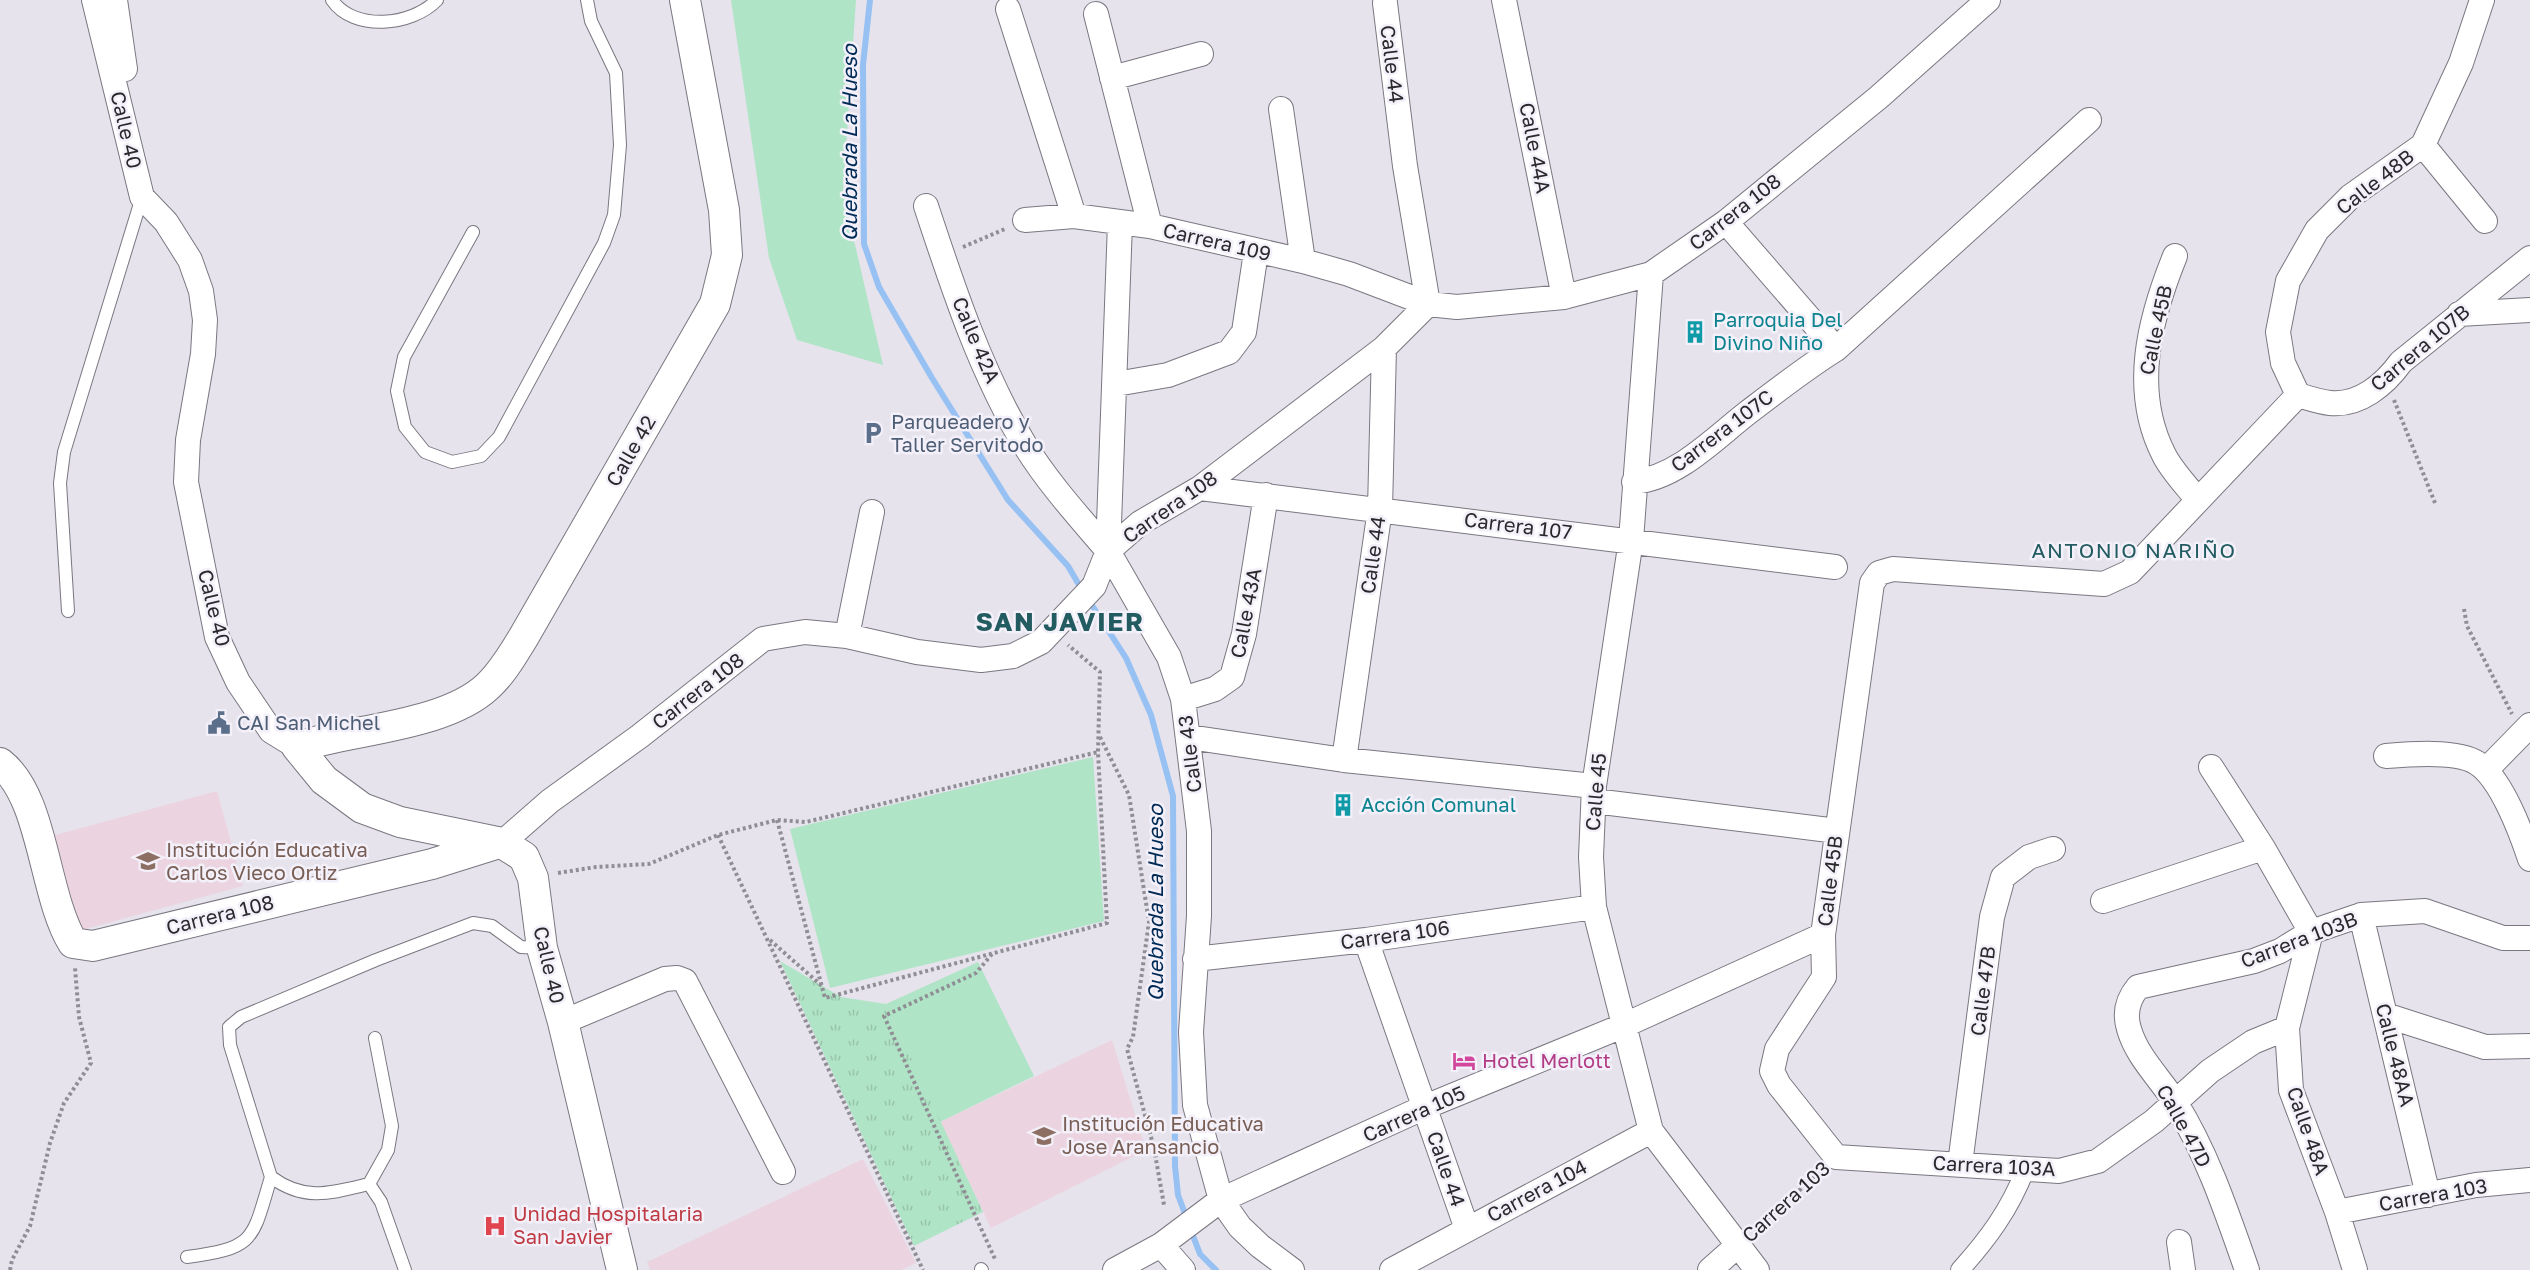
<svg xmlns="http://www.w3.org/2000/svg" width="2530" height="1270" viewBox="0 0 2530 1270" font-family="'Golos Text',sans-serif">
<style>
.education{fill:#ebd4df}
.grass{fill:#b0e4c6}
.park{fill:url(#park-tufts)}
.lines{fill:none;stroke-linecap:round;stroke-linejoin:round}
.stream{stroke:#97c1f3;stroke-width:6}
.service-casing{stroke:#7a7780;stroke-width:14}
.pedestrian-casing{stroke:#7a7780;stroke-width:20}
.minor-casing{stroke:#7a7780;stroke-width:26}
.tertiary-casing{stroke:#7a7780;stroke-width:32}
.path{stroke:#908e95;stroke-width:4;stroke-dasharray:3 3;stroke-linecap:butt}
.service{stroke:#fff;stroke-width:12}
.pedestrian{stroke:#fff;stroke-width:18}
.minor{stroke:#fff;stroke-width:24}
.tertiary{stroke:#fff;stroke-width:30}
.labels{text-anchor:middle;stroke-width:5;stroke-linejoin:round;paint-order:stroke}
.street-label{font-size:20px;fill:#2a292c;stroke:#f3f0fa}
.culture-label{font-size:20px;fill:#0d838f;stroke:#f3f0fa;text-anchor:start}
.service-label{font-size:20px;fill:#4e5e75;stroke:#f3f0fa;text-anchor:start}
.education-label{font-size:20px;fill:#785e54;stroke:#f3f0fa;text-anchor:start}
.hotel-label{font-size:20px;fill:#b23c85;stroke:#f3f0fa;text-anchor:start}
.health-label{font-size:20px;fill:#be3a42;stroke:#f3f0fa;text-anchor:start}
.water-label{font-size:21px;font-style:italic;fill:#002a56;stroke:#f3f0fa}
.neighbourhood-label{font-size:21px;letter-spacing:1.5px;fill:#225c61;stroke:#f3f0fa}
.district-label{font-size:26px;font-weight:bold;letter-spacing:1.5px;fill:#225c61;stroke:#f3f0fa}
</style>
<defs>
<pattern id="park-tufts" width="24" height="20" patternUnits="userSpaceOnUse" patternTransform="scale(1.5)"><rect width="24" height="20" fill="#b0e4c6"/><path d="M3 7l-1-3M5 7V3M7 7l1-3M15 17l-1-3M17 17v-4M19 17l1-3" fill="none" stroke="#98c4aa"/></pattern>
</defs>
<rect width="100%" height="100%" fill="#e6e3ed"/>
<path class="education" d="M 217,791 L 243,886 L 78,931 L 52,836 Z
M 1112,1040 L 1146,1150 L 991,1228 L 940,1122 Z
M 863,1159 L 916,1263 L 901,1270 L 650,1270 L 647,1262 Z"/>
<path class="grass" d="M 731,0 L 856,0 L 843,193 L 883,365 L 797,340 L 769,258 Z
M 1093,757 L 1104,921 L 830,988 L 790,829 Z
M 978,962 L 1034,1076 L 940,1122 L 886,1004 Z"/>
<path class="park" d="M 780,961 L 841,997 L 886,1004 L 983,1212 L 914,1246 Z"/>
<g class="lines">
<path class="stream" d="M 870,0 L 863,65 L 864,244 L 879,287 L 932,378 L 1008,500 L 1068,566 L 1082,590
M 1088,599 L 1126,658 L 1151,715 L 1173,796 L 1175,1166 L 1178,1195 L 1187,1219
M 1190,1228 L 1200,1254 L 1216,1270"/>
<g class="service-casing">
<path id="service" d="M 332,0 C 354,32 412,26 437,0
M 473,232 L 404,357 L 397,391 L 405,427 L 425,452 L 452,462 L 481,456 L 499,437 L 604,243 L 614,215 L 620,145 L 616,73 L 591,21 L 587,0
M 68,611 L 60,483 L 64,452 L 142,197
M 271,1177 L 230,1045 L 229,1027 L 241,1017 L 376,960 L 473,923 L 492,926 L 521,947 L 542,948
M 369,1184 L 388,1150 L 392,1126 L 375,1038
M 187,1257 C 256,1248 252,1240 271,1177 C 305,1202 331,1193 369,1184 L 381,1202 L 405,1270
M 981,1269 L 982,1270"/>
</g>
<g class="pedestrian-casing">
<path id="pedestrian" d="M 1960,1270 C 1988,1239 2010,1209 2025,1170"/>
</g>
<g class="minor-casing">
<path id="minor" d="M 94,0 L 142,197 L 166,222 L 190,260 L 201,291 L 205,320 L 203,354 L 188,440 L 186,482 L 217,637 L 238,682 L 271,731 L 297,747
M 115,0 L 125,69
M 1504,0 L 1564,297
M 1008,9 L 1074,216
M 1096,14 L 1150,226
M 1112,78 L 1201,54
M 1281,109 L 1303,261
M 2423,145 L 2485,221
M 926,206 C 953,288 981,373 1026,447 C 1049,484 1080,518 1108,551
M 1025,220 L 1074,216 L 1150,226 L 1303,261 L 1349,274 L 1428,304 L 1457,307 L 1564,297 L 1651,274 L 1726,222 L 1879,97 L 1988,0
M 1120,223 L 1108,551 L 1169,657 L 1183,699 L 1199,831 L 1199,916 L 1191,1032 L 1195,1105 L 1221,1200 L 1240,1227 L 1260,1246 L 1292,1270
M 2175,256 C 2149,320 2131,391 2164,455 C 2172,471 2186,485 2197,499
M 1651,274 L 1631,540 L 1594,786 L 1591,857 L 1594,907 L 1651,1131 L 1757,1270
M 2459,314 L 2530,310
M 1836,349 L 2089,120
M 1116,384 L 1168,375 L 1229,352 L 1244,332 L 1256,252
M 2298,395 L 2283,363 L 2278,332 L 2288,281 L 2317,230 L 2351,196 L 2423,145 L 2461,63 L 2482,0
M 2298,395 C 2308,398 2320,402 2330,403 C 2360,406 2385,384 2401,362 L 2530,258
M 1634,482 C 1677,478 1714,439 1746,414 C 1776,391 1804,369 1836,349 L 1726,222
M 1200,488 L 1835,567
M 847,636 L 872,512
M 1183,699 L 1215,689 L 1232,677 L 1244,634 L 1266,495
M 1189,737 L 1344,760 L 1594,786
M 2386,756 C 2409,754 2458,750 2477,763 C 2501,778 2521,832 2530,859
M 1344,760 L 1380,509 L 1384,348
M 2211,767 L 2263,848 L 2311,932 L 2287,1028 L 2291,1090 L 2337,1212 L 2355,1270
M 2486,770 L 2530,725
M 1594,801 L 1837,831
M 502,843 L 550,801 L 640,736 L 763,639 L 805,632 L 847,636 L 917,652 L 981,660 L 1013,656 L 1041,642 L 1094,586 L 1108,551 L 1140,523 L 1200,488 L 1384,348 L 1428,304 L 1405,166 L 1385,3
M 2103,901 L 2263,848
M 2361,915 L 2428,1195
M 1366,940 L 1467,1229
M 1195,959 L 1366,940 L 1594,907
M 2385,1015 L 2485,1047 L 2530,1046
M 563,1022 L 665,979 L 677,978 L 685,981 L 783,1172
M 2287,1028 L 2253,1042 L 2210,1071 L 2154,1121 L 2098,1161 L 2059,1171 L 1836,1157 L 1779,1085 L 1772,1071 L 1777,1049 L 1824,977 L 1823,935 L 1872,583 L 1879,573 L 1893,569 L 2104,584 L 2130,572 L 2298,395
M 1960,1164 L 1992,917 L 2003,877 L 2029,857 L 2053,849
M 2337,1212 L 2476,1185 L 2530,1180
M 2179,1242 L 2183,1270
M 1161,1245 L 1183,1270
M 1115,1270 L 1161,1245 L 1221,1200 L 1425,1107 L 1625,1025 L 1823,935
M 1392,1270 L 1651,1131
M 1710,1270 L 1737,1246
M 2247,1270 C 2227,1213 2207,1153 2175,1102 C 2160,1078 2137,1057 2129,1029 C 2124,1013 2128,999 2138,987 L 2254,961 L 2280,951 L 2311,932 L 2361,915 L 2425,911 L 2503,938 L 2530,938"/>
</g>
<g class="tertiary-casing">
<path id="tertiary" d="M 0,763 C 44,797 43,894 73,943 L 93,946 L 432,864 L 499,843
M 622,1270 L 563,1022 L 542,948 L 533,878 L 524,857 L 502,843 L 400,822 L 362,808 L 324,780 L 297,747 C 353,729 446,726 488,686 C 503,672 513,654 523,638 L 715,304 L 727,255 L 724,210 L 685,0"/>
</g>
<path class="path" d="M 963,247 L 1005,229
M 2394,400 L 2435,503
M 2464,609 L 2467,626 L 2512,714
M 1100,737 L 1129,795 L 1149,922 L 1133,1037 L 1127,1049 L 1154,1148 L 1164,1205
M 777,820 L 825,998 L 1107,923 L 1098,752 L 1100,672 L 1068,645
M 718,835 L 923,1270
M 558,873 L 596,867 L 649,864 L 718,835 L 777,820 L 806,822 L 1098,752
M 770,940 L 823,987
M 992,954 L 976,973 L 884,1016 L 995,1259
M 1754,1230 L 1820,1172
M 10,1270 L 12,1260 L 30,1226 L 50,1143 L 64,1103 L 91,1063 L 79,1017 L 75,968"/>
<use href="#service" class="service"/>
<use href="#pedestrian" class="pedestrian"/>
<use href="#minor" class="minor"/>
<use href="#tertiary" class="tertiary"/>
</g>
<defs>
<g id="building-bare" transform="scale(1.8)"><path d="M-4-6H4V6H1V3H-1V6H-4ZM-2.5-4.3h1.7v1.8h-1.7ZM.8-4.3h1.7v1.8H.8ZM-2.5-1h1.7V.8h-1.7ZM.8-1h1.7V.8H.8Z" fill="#0f9aa8" stroke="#f3f0fa" stroke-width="2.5" paint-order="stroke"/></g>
<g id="parking-bare" transform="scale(1.8)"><path d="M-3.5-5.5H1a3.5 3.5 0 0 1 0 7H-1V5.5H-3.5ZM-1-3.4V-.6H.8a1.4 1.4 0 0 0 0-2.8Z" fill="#5c6f8a" stroke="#f3f0fa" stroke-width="2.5" paint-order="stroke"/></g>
<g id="civic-bare" transform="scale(1.8)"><path d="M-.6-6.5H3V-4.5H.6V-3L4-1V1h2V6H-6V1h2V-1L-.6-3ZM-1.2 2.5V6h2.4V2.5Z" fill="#5c6f8a" stroke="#f3f0fa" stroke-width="2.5" paint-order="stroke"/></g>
<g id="school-bare" transform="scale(1.8)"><path d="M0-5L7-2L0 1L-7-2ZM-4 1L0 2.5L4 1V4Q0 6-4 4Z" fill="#8d6e63" stroke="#f3f0fa" stroke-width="2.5" paint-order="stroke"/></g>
<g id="hotel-bare" transform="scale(1.8)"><path d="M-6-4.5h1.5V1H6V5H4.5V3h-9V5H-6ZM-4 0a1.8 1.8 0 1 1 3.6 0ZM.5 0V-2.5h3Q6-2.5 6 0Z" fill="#d1479c" stroke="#f3f0fa" stroke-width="2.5" paint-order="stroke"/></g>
<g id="hospital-bare" transform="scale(1.8)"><path d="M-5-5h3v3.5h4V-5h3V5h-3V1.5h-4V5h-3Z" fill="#e0444e" stroke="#f3f0fa" stroke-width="2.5" paint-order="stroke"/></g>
</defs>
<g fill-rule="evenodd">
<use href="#building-bare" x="1695" y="332"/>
<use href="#parking-bare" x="873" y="433"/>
<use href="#civic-bare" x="219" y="723"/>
<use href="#building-bare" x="1343" y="805"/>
<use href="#school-bare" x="148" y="861"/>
<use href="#hotel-bare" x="1464" y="1061"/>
<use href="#school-bare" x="1044" y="1136"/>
<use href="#hospital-bare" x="495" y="1226"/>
</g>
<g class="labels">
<g class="street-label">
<text transform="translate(1392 64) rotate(83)" y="7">Calle 44</text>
<text transform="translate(126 130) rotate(77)" y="7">Calle 40</text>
<text transform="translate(1535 148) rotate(79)" y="7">Calle 44A</text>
<text transform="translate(2375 182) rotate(-38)" y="7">Calle 48B</text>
<text transform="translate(1735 212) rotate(-38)" y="7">Carrera 108</text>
<text transform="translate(1217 242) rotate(13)" y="7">Carrera 109</text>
<text transform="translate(2156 330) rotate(-78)" y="7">Calle 45B</text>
<text transform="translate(976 340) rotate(67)" y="7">Calle 42A</text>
<text transform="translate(2420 348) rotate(-40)" y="7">Carrera 107B</text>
<text transform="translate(1722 431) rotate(-37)" y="7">Carrera 107C</text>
<text transform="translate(631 451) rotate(-60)" y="7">Calle 42</text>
<text transform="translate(1170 507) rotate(-35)" y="7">Carrera 108</text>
<text transform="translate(1518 526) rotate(7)" y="7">Carrera 107</text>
<text transform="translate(1373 555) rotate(-82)" y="7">Calle 44</text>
<text transform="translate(214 608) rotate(76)" y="7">Calle 40</text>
<text transform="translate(1246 613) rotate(-79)" y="7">Calle 43A</text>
<text transform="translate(698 691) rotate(-38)" y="7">Carrera 108</text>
<text transform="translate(1190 754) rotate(-97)" y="7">Calle 43</text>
<text transform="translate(1596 792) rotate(-85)" y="7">Calle 45</text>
<text transform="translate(1830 881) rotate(-83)" y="7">Calle 45B</text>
<text transform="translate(220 915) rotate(-14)" y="7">Carrera 108</text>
<text transform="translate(1395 935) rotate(-8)" y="7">Carrera 106</text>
<text transform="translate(2299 940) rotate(-21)" y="7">Carrera 103B</text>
<text transform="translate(549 965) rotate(77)" y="7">Calle 40</text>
<text transform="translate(1983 991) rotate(-83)" y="7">Calle 47B</text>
<text transform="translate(2395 1055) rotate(76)" y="7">Calle 48AA</text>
<text transform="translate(1414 1114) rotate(-24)" y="7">Carrera 105</text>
<text transform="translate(2184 1126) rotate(61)" y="7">Calle 47D</text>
<text transform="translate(2308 1131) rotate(71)" y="7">Calle 48A</text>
<text transform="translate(1994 1166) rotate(3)" y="7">Carrera 103A</text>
<text transform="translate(1446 1169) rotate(71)" y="7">Calle 44</text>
<text transform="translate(1537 1191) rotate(-28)" y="7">Carrera 104</text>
<text transform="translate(2433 1195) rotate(-10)" y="7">Carrera 103</text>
<text transform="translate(1786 1202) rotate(-42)" y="7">Carrera 103</text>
</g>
<g class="culture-label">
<text x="1713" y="327">Parroquia Del<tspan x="1713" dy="23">Divino Niño</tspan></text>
<text x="1361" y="812">Acción Comunal</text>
</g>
<g class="service-label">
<text x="891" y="429">Parqueadero y<tspan x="891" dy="23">Taller Servitodo</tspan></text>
<text x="237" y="730">CAI San Michel</text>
</g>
<g class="education-label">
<text x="166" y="857">Institución Educativa<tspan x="166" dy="23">Carlos Vieco Ortiz</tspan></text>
<text x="1062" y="1131">Institución Educativa<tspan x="1062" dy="23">Jose Aransancio</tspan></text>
</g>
<g class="hotel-label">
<text x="1482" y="1068">Hotel Merlott</text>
</g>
<g class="health-label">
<text x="513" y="1221">Unidad Hospitalaria<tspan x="513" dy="23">San Javier</tspan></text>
</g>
<g class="water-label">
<text transform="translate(850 143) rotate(-90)" y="7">Quebrada La Hueso</text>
<text transform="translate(1156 903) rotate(-90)" y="7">Quebrada La Hueso</text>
</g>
<g class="neighbourhood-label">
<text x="2134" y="558">ANTONIO NARIÑO</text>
</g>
<g class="district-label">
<text x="1060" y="631">SAN JAVIER</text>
</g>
</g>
</svg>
